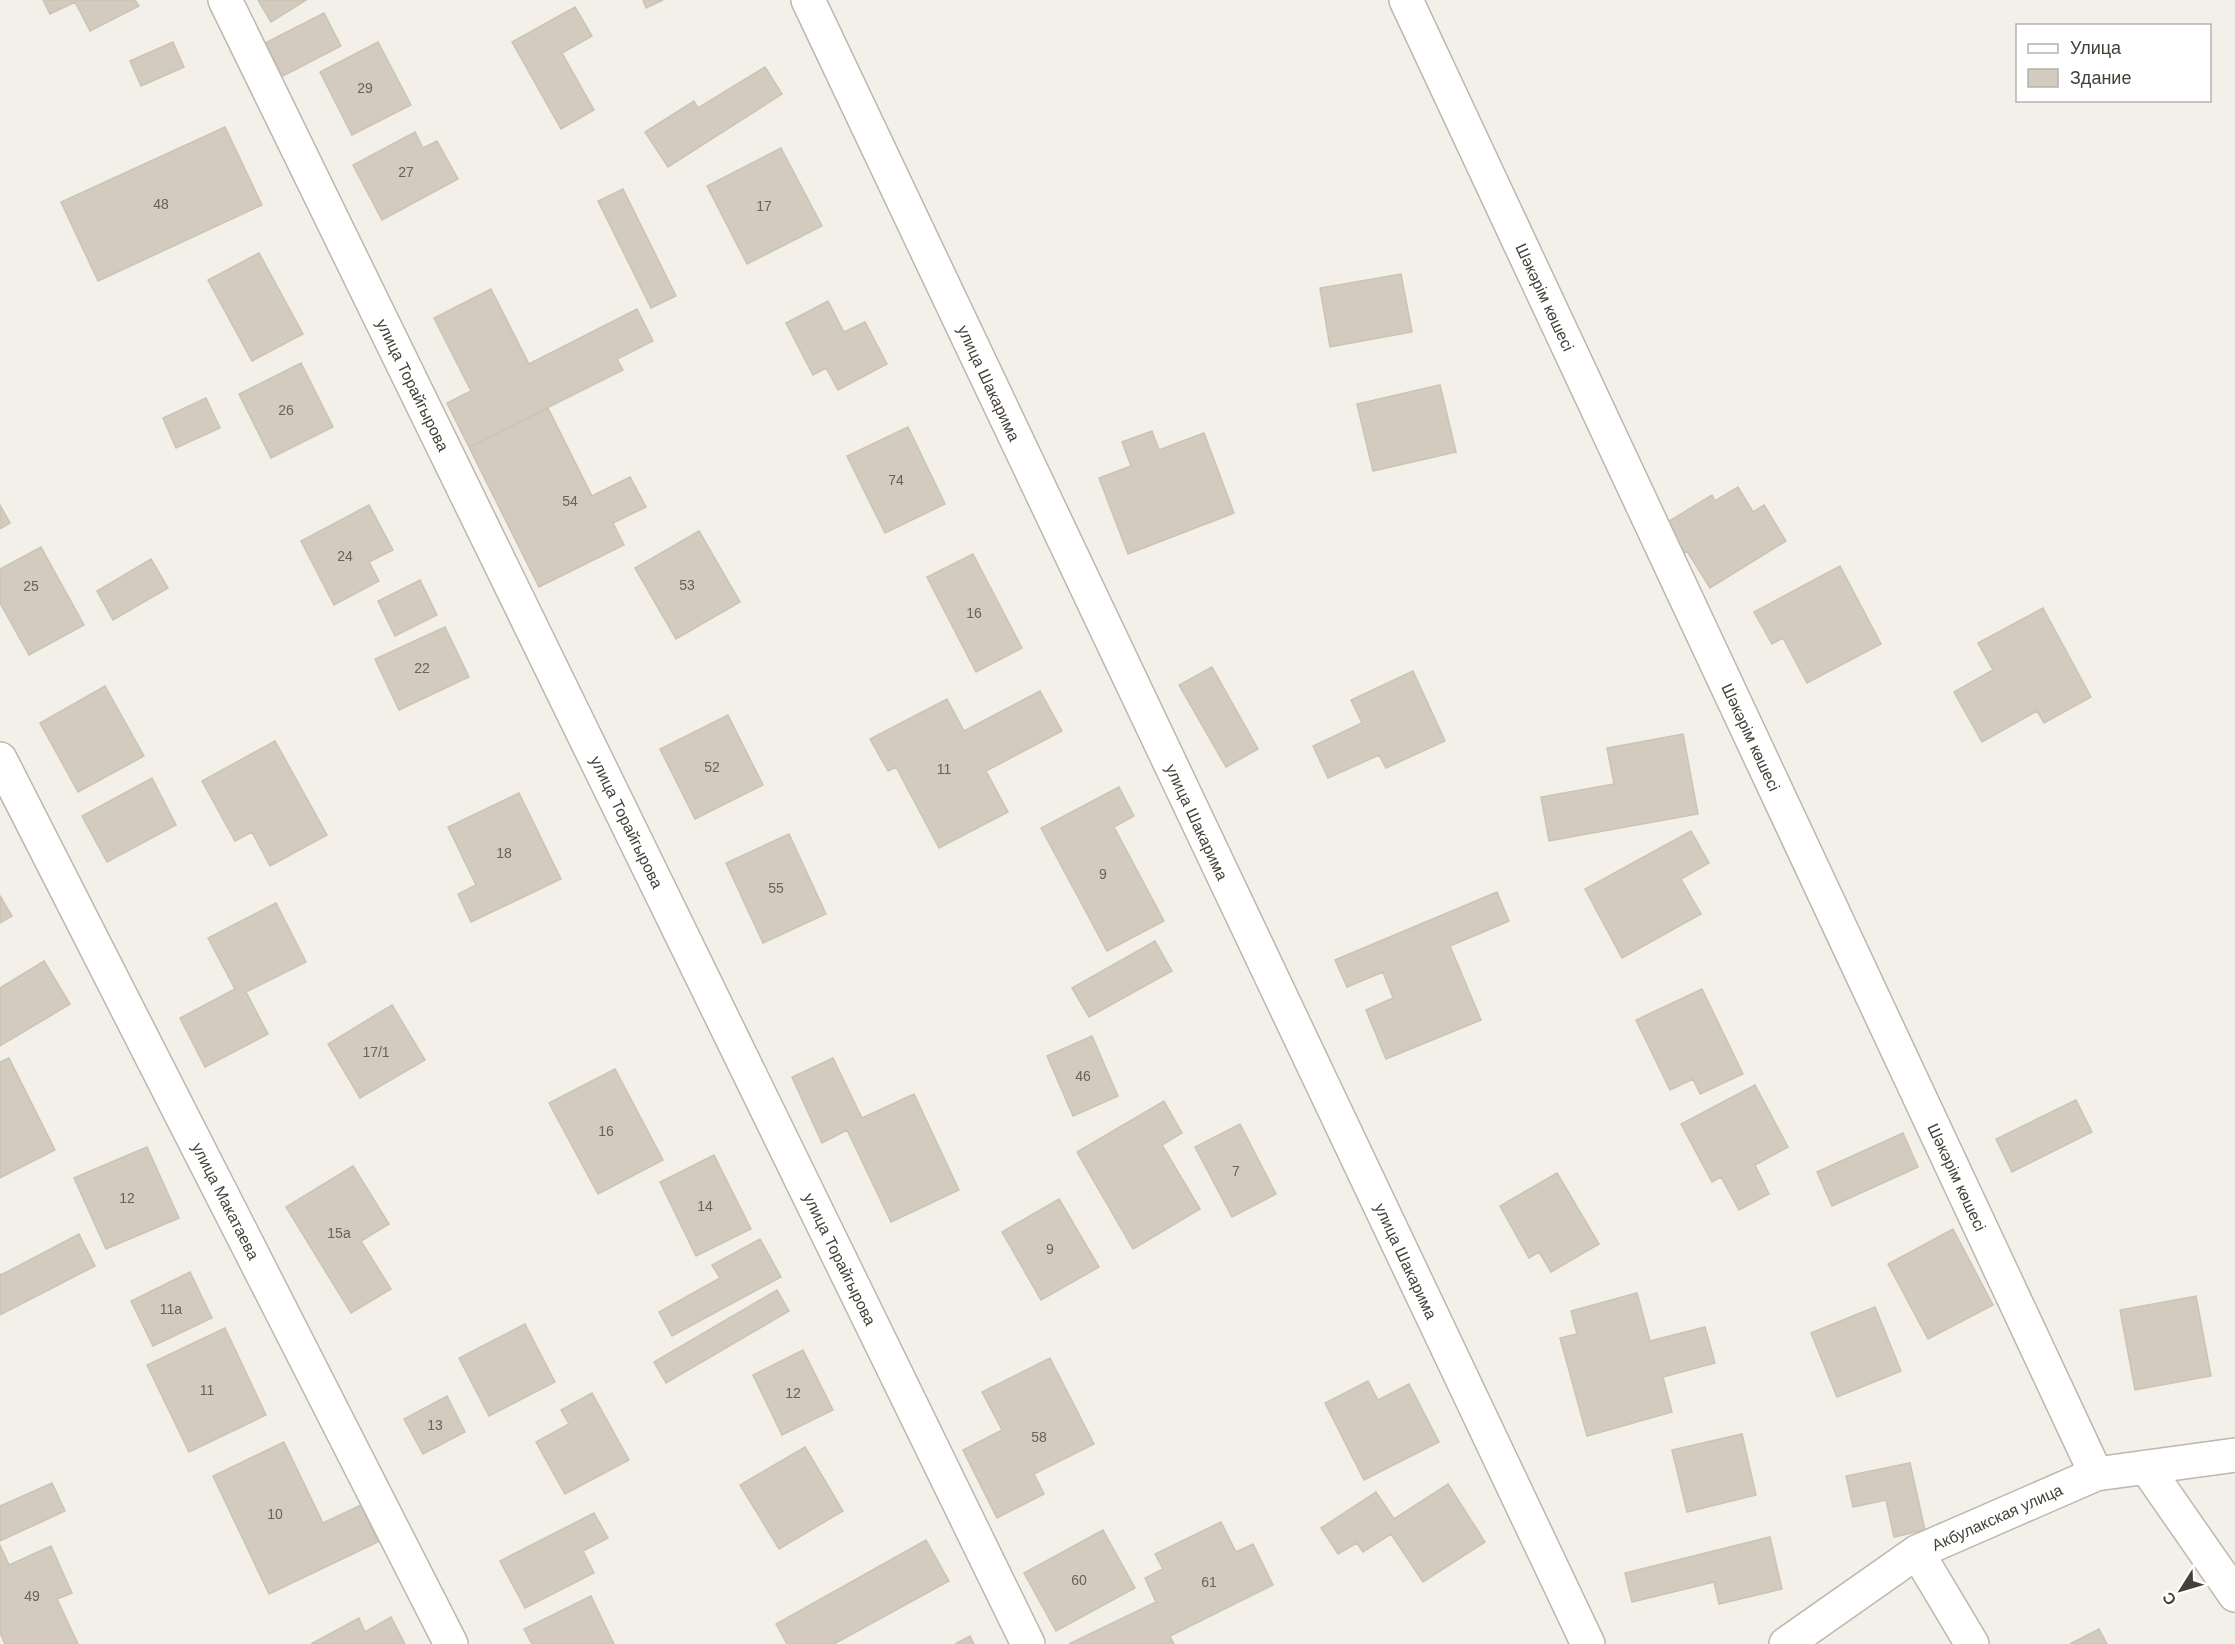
<svg xmlns="http://www.w3.org/2000/svg" width="2235" height="1644" viewBox="0 0 2235 1644" font-family="Arial,sans-serif">
<style>
.building{fill:#d3cbbf;stroke:#cdc3b3;stroke-width:1.5}
.lines{fill:none;stroke-linecap:round;stroke-linejoin:round}
.minor-casing{stroke:#bdb7ac;stroke-width:36}
.minor{stroke:#fff;stroke-width:33}
.labels{text-anchor:middle;stroke-width:6;stroke-linejoin:round;paint-order:stroke}
.number-label{font-size:14px;fill:#68635a}
.street-label{font-size:16px;fill:#454038;stroke:#fff}
</style>
<rect width="100%" height="100%" fill="#f2f0e8"/>
<path class="building" d="M 43,0 L 135,0 L 139,6 L 90,31 L 75,2 L 50,14 Z
M 258,0 L 306,0 L 271,22 Z
M 643,0 L 663,0 L 646,8 Z
M 575,7 L 592,36 L 562,53 L 594,110 L 561,129 L 512,42 Z
M 324,13 L 341,46 L 283,76 L 265,43 Z
M 173,42 L 184,67 L 141,86 L 130,61 Z
M 378,42 L 411,105 L 352,135 L 320,72 Z
M 765,67 L 782,94 L 668,167 L 645,132 L 694,101 L 698,108 Z
M 225,127 L 262,205 L 98,281 L 61,202 Z
M 415,132 L 423,148 L 437,141 L 458,179 L 382,220 L 353,165 Z
M 781,148 L 822,226 L 747,264 L 707,186 Z
M 623,189 L 676,296 L 651,308 L 598,201 Z
M 259,253 L 303,334 L 252,361 L 208,280 Z
M 1401,274 L 1412,332 L 1330,347 L 1320,288 Z
M 491,289 L 529,364 L 637,309 L 653,341 L 617,359 L 623,370 L 469,447 L 447,403 L 471,391 L 434,318 Z
M 828,301 L 844,332 L 865,322 L 887,364 L 838,390 L 826,368 L 813,375 L 786,323 Z
M 301,363 L 333,427 L 271,458 L 239,394 Z
M 1440,385 L 1456,452 L 1373,471 L 1357,404 Z
M 206,398 L 220,428 L 176,448 L 163,418 Z
M 548,408 L 592,496 L 630,477 L 646,507 L 613,523 L 624,545 L 539,587 L 469,447 Z
M 908,427 L 945,504 L 885,533 L 847,456 Z
M 1152,431 L 1159,450 L 1204,433 L 1234,513 L 1128,554 L 1099,478 L 1131,466 L 1122,442 Z
M 1738,487 L 1753,512 L 1764,505 L 1786,541 L 1710,588 L 1687,551 L 1676,558 L 1658,528 L 1712,495 L 1715,501 Z
M 0,505 L 10,523 L 0,529 Z
M 369,505 L 393,550 L 369,562 L 379,581 L 334,605 L 301,541 Z
M 699,531 L 740,602 L 676,639 L 635,568 Z
M 41,547 L 84,625 L 29,655 L 0,603 L 0,569 Z
M 973,554 L 1022,648 L 976,672 L 927,577 Z
M 151,559 L 168,588 L 113,620 L 97,591 Z
M 1840,566 L 1881,644 L 1807,683 L 1783,638 L 1772,644 L 1754,612 Z
M 420,580 L 437,615 L 395,636 L 378,601 Z
M 2043,608 L 2091,697 L 2044,723 L 2037,711 L 1982,742 L 1954,692 L 1993,670 L 1978,643 Z
M 445,627 L 469,677 L 399,710 L 375,659 Z
M 1212,667 L 1258,749 L 1226,767 L 1179,685 Z
M 1413,671 L 1445,741 L 1386,768 L 1379,755 L 1328,778 L 1313,746 L 1362,723 L 1351,700 Z
M 105,686 L 144,756 L 78,792 L 40,723 Z
M 1040,691 L 1062,731 L 986,771 L 1008,812 L 939,848 L 896,767 L 888,771 L 870,739 L 947,699 L 964,731 Z
M 728,715 L 763,785 L 695,819 L 660,749 Z
M 1683,734 L 1698,814 L 1549,841 L 1541,797 L 1614,784 L 1607,748 Z
M 275,741 L 327,835 L 270,866 L 252,832 L 235,841 L 202,781 Z
M 152,778 L 176,825 L 107,862 L 82,816 Z
M 1119,787 L 1134,816 L 1114,827 L 1164,921 L 1107,951 L 1041,828 Z
M 519,793 L 561,879 L 471,922 L 458,894 L 476,885 L 448,827 Z
M 1691,831 L 1709,863 L 1681,879 L 1701,914 L 1622,958 L 1585,889 Z
M 789,834 L 826,914 L 763,943 L 726,863 Z
M 1497,892 L 1509,921 L 1450,946 L 1481,1020 L 1386,1059 L 1366,1010 L 1393,998 L 1383,972 L 1347,987 L 1335,960 Z
M 0,896 L 12,916 L 0,923 Z
M 276,903 L 306,962 L 246,992 L 268,1034 L 205,1067 L 180,1018 L 235,989 L 208,938 Z
M 1155,941 L 1172,971 L 1089,1017 L 1072,988 Z
M 44,961 L 70,1004 L 0,1046 L 0,988 Z
M 1702,989 L 1743,1074 L 1700,1094 L 1693,1079 L 1670,1090 L 1636,1020 Z
M 392,1005 L 425,1060 L 360,1098 L 328,1044 Z
M 1092,1036 L 1118,1096 L 1073,1116 L 1047,1056 Z
M 9,1058 L 55,1150 L 0,1178 L 0,1062 Z
M 833,1058 L 862,1118 L 914,1094 L 959,1190 L 891,1222 L 847,1130 L 822,1143 L 792,1077 Z
M 615,1069 L 663,1160 L 598,1194 L 549,1103 Z
M 1755,1085 L 1788,1147 L 1755,1165 L 1769,1194 L 1739,1210 L 1721,1177 L 1712,1182 L 1681,1124 Z
M 2076,1100 L 2092,1132 L 2012,1172 L 1996,1139 Z
M 1164,1101 L 1182,1133 L 1162,1145 L 1200,1209 L 1133,1249 L 1077,1152 Z
M 1240,1124 L 1276,1194 L 1232,1217 L 1195,1147 Z
M 1903,1133 L 1918,1167 L 1832,1206 L 1817,1172 Z
M 147,1147 L 179,1218 L 106,1249 L 74,1178 Z
M 714,1155 L 751,1229 L 696,1256 L 660,1182 Z
M 353,1166 L 389,1224 L 361,1241 L 391,1289 L 351,1313 L 286,1207 Z
M 1557,1173 L 1599,1244 L 1551,1272 L 1539,1252 L 1529,1258 L 1500,1206 Z
M 1059,1199 L 1099,1267 L 1041,1300 L 1002,1232 Z
M 1953,1229 L 1993,1305 L 1928,1339 L 1888,1264 Z
M 79,1234 L 95,1266 L 0,1315 L 0,1274 L 1,1275 Z
M 760,1239 L 781,1277 L 672,1336 L 659,1312 L 720,1278 L 712,1265 Z
M 190,1272 L 212,1318 L 153,1346 L 131,1301 Z
M 777,1290 L 789,1311 L 666,1383 L 654,1362 Z
M 1637,1293 L 1650,1341 L 1705,1327 L 1715,1363 L 1663,1377 L 1672,1412 L 1587,1436 L 1560,1338 L 1577,1334 L 1571,1311 Z
M 2196,1296 L 2211,1376 L 2135,1390 L 2120,1310 Z
M 1875,1307 L 1901,1371 L 1837,1397 L 1811,1333 Z
M 525,1324 L 555,1382 L 489,1416 L 459,1358 Z
M 225,1328 L 266,1415 L 189,1452 L 147,1365 Z
M 803,1350 L 833,1410 L 782,1435 L 753,1375 Z
M 1050,1358 L 1094,1444 L 1034,1474 L 1044,1494 L 997,1518 L 963,1450 L 1002,1430 L 982,1392 Z
M 1368,1381 L 1378,1400 L 1409,1384 L 1439,1442 L 1364,1480 L 1325,1403 Z
M 592,1393 L 629,1460 L 565,1494 L 536,1442 L 569,1424 L 561,1410 Z
M 447,1396 L 465,1432 L 423,1454 L 404,1419 Z
M 1742,1434 L 1756,1495 L 1687,1512 L 1672,1450 Z
M 284,1442 L 323,1523 L 361,1505 L 378,1542 L 269,1594 L 213,1476 Z
M 805,1447 L 843,1511 L 779,1549 L 740,1485 Z
M 1910,1463 L 1925,1530 L 1894,1537 L 1886,1500 L 1853,1507 L 1846,1476 Z
M 52,1483 L 65,1511 L 0,1541 L 0,1506 Z
M 1448,1484 L 1485,1542 L 1423,1582 L 1391,1534 L 1363,1552 L 1357,1543 L 1338,1554 L 1321,1528 L 1376,1492 L 1394,1519 Z
M 594,1513 L 608,1538 L 583,1551 L 594,1573 L 525,1608 L 500,1561 Z
M 1221,1522 L 1236,1552 L 1253,1544 L 1273,1585 L 1170,1636 L 1174,1644 L 1069,1644 L 1156,1602 L 1145,1578 L 1163,1569 L 1155,1554 Z
M 1103,1530 L 1135,1588 L 1056,1631 L 1024,1573 Z
M 1770,1537 L 1782,1589 L 1719,1604 L 1714,1582 L 1632,1602 L 1625,1573 Z
M 926,1540 L 949,1581 L 834,1644 L 787,1644 L 776,1624 Z
M 0,1545 L 9,1565 L 51,1546 L 72,1593 L 57,1599 L 78,1644 L 5,1644 L 0,1633 Z
M 591,1596 L 614,1644 L 532,1644 L 524,1629 Z
M 391,1617 L 405,1644 L 311,1644 L 359,1618 L 365,1632 Z
M 2099,1629 L 2107,1644 L 2070,1644 Z
M 970,1636 L 974,1644 L 955,1644 Z"/>
<g class="lines">
<g class="minor-casing">
<path id="minor" d="M 225,0 L 1028,1644
M 808,0 L 1588,1644
M 1406,0 L 2096,1474
M 0,759 L 451,1644
M 2146,1467 L 2235,1595
M 1917,1552 L 1972,1644
M 1786,1644 L 1917,1552 L 2096,1474 L 2235,1455"/>
</g>
<use href="#minor" class="minor"/>
</g>
<g class="labels">
<g class="number-label">
<text x="365" y="93">29</text>
<text x="406" y="177">27</text>
<text x="161" y="209">48</text>
<text x="764" y="211">17</text>
<text x="286" y="415">26</text>
<text x="896" y="485">74</text>
<text x="570" y="506">54</text>
<text x="345" y="561">24</text>
<text x="687" y="590">53</text>
<text x="31" y="591">25</text>
<text x="974" y="618">16</text>
<text x="422" y="673">22</text>
<text x="712" y="772">52</text>
<text x="944" y="774">11</text>
<text x="504" y="858">18</text>
<text x="1103" y="879">9</text>
<text x="776" y="893">55</text>
<text x="376" y="1057">17/1</text>
<text x="1083" y="1081">46</text>
<text x="606" y="1136">16</text>
<text x="1236" y="1176">7</text>
<text x="127" y="1203">12</text>
<text x="705" y="1211">14</text>
<text x="339" y="1238">15а</text>
<text x="1050" y="1254">9</text>
<text x="171" y="1314">11а</text>
<text x="207" y="1395">11</text>
<text x="793" y="1398">12</text>
<text x="435" y="1430">13</text>
<text x="1039" y="1442">58</text>
<text x="275" y="1519">10</text>
<text x="1079" y="1585">60</text>
<text x="1209" y="1587">61</text>
<text x="32" y="1601">49</text>
</g>
<g class="street-label">
<text transform="translate(1545 297) rotate(65)" y="6">Шәкәрім көшесі</text>
<text transform="translate(989 383) rotate(65)" y="6">улица Шакарима</text>
<text transform="translate(413 385) rotate(64)" y="6">улица Торайгырова</text>
<text transform="translate(1751 737) rotate(65)" y="6">Шәкәрім көшесі</text>
<text transform="translate(627 822) rotate(64)" y="6">улица Торайгырова</text>
<text transform="translate(1197 822) rotate(65)" y="6">улица Шакарима</text>
<text transform="translate(1957 1177) rotate(65)" y="6">Шәкәрім көшесі</text>
<text transform="translate(226 1201) rotate(63)" y="6">улица Макатаева</text>
<text transform="translate(840 1259) rotate(64)" y="6">улица Торайгырова</text>
<text transform="translate(1406 1261) rotate(65)" y="6">улица Шакарима</text>
<text transform="translate(1997 1517) rotate(-24)" y="6">Акбулакская улица</text>
</g>
</g>
<rect x="2016" y="24" width="195" height="78" fill="#ffffff" stroke="#b5b3af" stroke-width="1.5"/>
<rect x="2028" y="44" width="30" height="9" fill="#ffffff" stroke="#b5b3af" stroke-width="1.5"/>
<text x="2070" y="54" font-size="18" fill="#454038">Улица</text>
<rect x="2028" y="69" width="30" height="18" fill="#d3cbbf" stroke="#b5b3af" stroke-width="1.5"/>
<text x="2070" y="84" font-size="18" fill="#454038">Здание</text>
<g transform="translate(2181 1590) rotate(233)" stroke="#ffffff" stroke-width="4.5" paint-order="stroke">
<path d="M0-4.5L10 22L0 15L-10 22Z" fill="#454038"/>
<text y="-9" font-size="16" font-weight="bold" text-anchor="middle" fill="#454038">С</text>
</g>
</svg>
